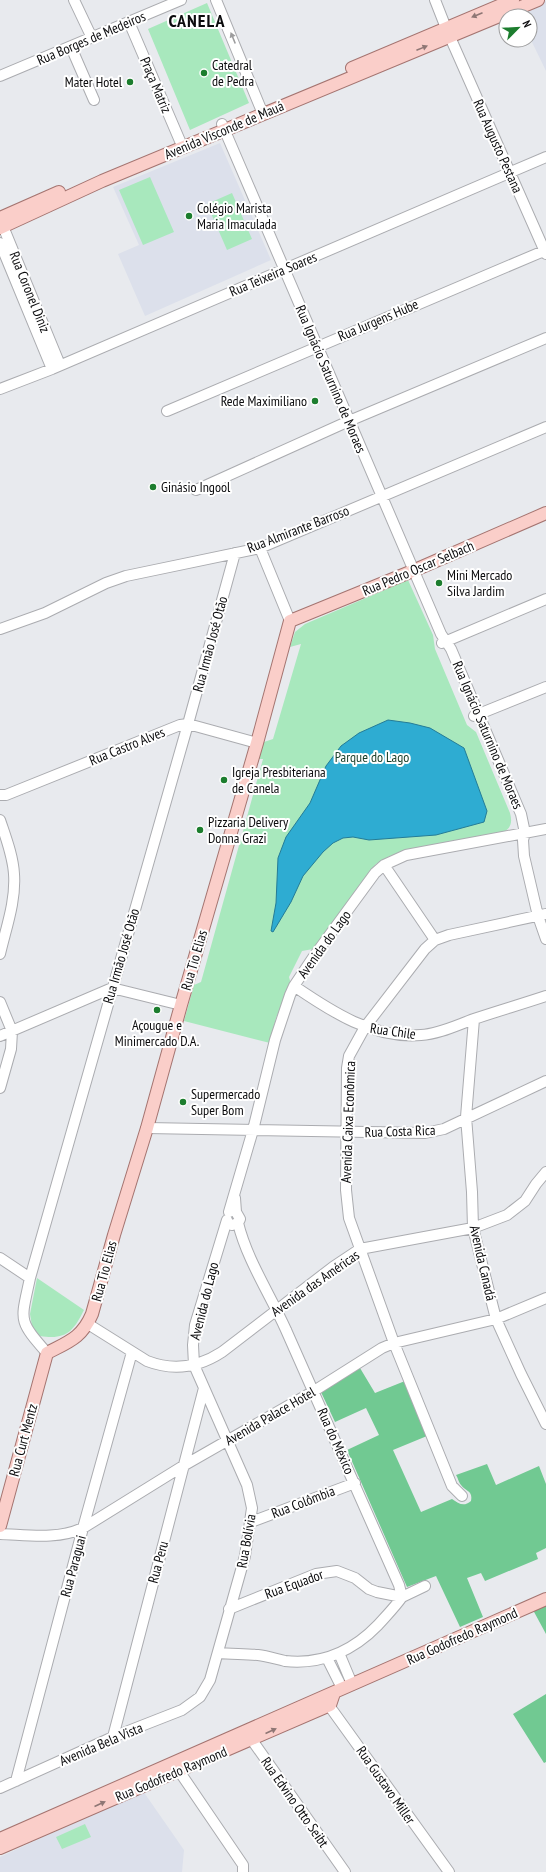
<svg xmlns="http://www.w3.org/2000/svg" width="546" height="1872" viewBox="0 0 546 1872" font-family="'PT Sans Narrow',sans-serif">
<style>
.built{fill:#dce0eb}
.green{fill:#a8e8bd}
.forest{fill:#71c992}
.water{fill:#2eacd2;stroke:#247c97}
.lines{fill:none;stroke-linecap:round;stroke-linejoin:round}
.minor-casing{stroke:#abacb0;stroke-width:12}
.major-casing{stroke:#a47470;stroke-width:14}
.minor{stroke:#fff;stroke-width:10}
.major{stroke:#facec9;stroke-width:12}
.oneway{fill:#8e7674}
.oneway2{fill:#9d9d9e}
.poi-dot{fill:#1c7d2e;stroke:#fff;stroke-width:1.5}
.labels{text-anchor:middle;stroke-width:4;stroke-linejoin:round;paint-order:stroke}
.street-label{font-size:14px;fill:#0b0b0d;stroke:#fff}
.poi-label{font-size:14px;fill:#0b0b0d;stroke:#fff;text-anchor:start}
.park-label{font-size:14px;fill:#183d27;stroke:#fff}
.district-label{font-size:18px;font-weight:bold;letter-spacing:1px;fill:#0b0b0d;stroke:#fff}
</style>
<rect width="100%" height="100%" fill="#e8eaee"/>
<path class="built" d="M 546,1 L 546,71 L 530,38 L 530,16 L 519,16 L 518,14 Z
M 220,143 L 271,260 L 145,316 L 118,254 L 139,245 L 113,187 Z
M 143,1791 L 184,1850 L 182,1872 L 0,1872 L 0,1857 Z"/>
<path class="green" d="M 207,3 L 249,103 L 190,130 L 148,29 Z
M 150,177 L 174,232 L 143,245 L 119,190 Z
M 232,193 L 252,239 L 227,250 L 207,204 Z
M 408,580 L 433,635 L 435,649 L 467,725 L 476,732 L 510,813 C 512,821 512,827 504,832 L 390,856 L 376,864 L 313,949 L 302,951 L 289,977 L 291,984 L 276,1018 L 270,1043 L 184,1021 L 194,985 L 201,982 L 263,759 L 257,759 L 261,743 L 273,739 L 301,644 L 290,647 L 295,632 L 305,624 Z
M 37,1278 L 84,1310 C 73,1332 66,1340 40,1336 L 32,1326 L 30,1314 Z
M 85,1824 L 91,1837 L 62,1849 L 56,1837 Z"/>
<path class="forest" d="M 360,1368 L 375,1393 L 405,1381 L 427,1436 L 393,1450 L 421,1512 L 452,1499 C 459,1504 464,1507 471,1501 C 473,1490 466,1492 461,1485 C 459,1483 458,1478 456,1475 L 487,1464 L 496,1485 L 539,1466 L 546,1484 L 546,1548 L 536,1553 L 538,1559 L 485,1581 L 481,1573 L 467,1578 L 483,1617 L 460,1627 L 436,1576 L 407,1587 L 347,1450 L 379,1435 L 366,1408 L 335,1422 L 321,1392 Z
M 546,1604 L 546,1634 L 533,1610 Z
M 546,1694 L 546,1762 L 544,1763 L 513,1714 Z"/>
<path class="water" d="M 388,720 L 410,723 L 430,728 L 464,748 L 487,811 L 484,822 L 436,835 L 369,840 L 353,837 L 343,838 L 333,843 L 323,852 L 303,876 L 291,902 L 273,932 L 271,931 L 276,903 L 278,858 L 286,837 L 310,803 L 326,766 L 341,746 L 359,733 Z"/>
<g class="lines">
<g class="minor-casing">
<path id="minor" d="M 74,0 L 92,38
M 216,0 L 263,114
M 435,0 L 446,28
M 129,22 L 183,148
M 450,37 L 546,254
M 71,47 L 94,100
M 0,76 L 181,0
M 222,124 L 441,634 L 451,649 L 521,814 L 525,833 L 523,840 L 524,856 L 538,916 L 546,939
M 0,219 L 60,365
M 0,243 L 52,369
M 0,389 L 52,369 L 546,157
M 167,411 L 546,250
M 196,490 L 349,421 L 546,338
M 260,548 L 290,621
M 0,629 L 45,613 L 106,583 L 126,576 L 260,548 L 546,427
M 442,643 L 546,599
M 474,716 L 546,687
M 0,795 L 6,795 L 180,725 L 188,724 L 257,743
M 0,820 C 6,838 13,856 14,874 C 16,901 6,928 0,954
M 384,865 L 435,940
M 294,986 C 332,1012 373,1039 421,1035 C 439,1034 457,1025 474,1019 C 498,1011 522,1004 546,996
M 112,988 L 181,1005
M 0,1002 L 12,1031 L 11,1049 L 0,1088
M 474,1019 L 466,1117 L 472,1192 L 473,1228 L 496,1319 L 521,1374 L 546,1424
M 0,1036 L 112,988
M 147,1128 L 425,1133 L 444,1129 L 546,1081
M 229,1212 L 253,1130 L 275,1040 L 290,995 L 294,986 L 312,959 L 375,873 L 384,865 L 406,855 L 546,829
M 238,1223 C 247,1260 270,1294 286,1330 C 324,1415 362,1500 399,1585 L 402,1597
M 232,1225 L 238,1223 L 240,1219 L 236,1212 L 235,1198
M 0,1258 L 30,1278
M 88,1324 L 147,1361 C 173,1371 199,1367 222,1352 L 333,1267 L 360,1249 L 473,1228 L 507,1215 L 525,1201 L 536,1184 L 546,1172
M 47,1353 C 17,1319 21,1321 30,1278 L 188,724 L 235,553
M 462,1496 L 452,1486 L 394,1343 L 349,1218 L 346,1190 L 347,1068 L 349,1056 L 365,1027 L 425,949 L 435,940 L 449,935 L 546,914
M 251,1522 L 355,1483
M 0,1534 C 28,1535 57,1540 83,1528 L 183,1466 L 314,1391 L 382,1348 L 394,1343 L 496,1319 L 546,1298
M 229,1609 L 316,1574 L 337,1571 L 355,1578 L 369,1589 L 377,1592 L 402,1597 L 425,1586
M 218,1653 C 231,1654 244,1654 258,1655 C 267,1656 276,1659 285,1661 C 321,1665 353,1651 378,1625 C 386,1616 395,1607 402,1597
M 339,1653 L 352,1684
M 327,1658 L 342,1688
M 325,1700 L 449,1872
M 247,1733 L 345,1872
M 113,1737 L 204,1388
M 175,1765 L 243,1865 L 243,1872
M 16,1781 L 83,1528 L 132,1352
M 0,1788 L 113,1737 L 182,1710 L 200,1697 L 210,1680 L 245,1556 L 252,1508 L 247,1485 L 194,1365 L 193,1345 L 195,1325 L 227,1220"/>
</g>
<g class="major-casing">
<path id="major" d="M 352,68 L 513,0
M 0,218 L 59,192
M 0,228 L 102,181 L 538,0
M 0,1526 L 47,1353 C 68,1342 82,1338 92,1314 L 114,1235 L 147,1128 L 181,1005 L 257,743 L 290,621 L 415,570 L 546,513
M 0,1839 L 546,1599
M 0,1848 L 330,1705 L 334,1693"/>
</g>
<use href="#minor" class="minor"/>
<use href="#major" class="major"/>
</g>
<defs><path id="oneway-solid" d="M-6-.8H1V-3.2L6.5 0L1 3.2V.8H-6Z"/></defs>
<g class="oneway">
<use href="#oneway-solid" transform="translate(477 15) rotate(157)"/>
<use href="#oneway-solid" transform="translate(422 48) rotate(-22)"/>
<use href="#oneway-solid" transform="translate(271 1731) rotate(-24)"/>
<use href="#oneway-solid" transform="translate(100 1804) rotate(-24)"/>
</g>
<use class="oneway2" href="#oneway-solid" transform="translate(233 38) rotate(-112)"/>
<g class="poi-dot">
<circle cx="204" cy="73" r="4"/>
<circle cx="130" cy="82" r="4"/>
<circle cx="189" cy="216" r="4"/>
<circle cx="315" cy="401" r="4"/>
<circle cx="153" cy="487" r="4"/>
<circle cx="439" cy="583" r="4"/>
<circle cx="224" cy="780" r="4"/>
<circle cx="200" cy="830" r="4"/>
<circle cx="157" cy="1010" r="4"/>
<circle cx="183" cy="1102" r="4"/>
</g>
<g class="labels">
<g class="street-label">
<text transform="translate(91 38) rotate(-23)" y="5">Rua Borges de Medeiros</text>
<text transform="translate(156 85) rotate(67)" y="5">Praça Matriz</text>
<text transform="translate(224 130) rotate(-23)" y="5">Avenida Visconde de Mauá</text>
<text transform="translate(498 146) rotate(66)" y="5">Rua Augusto Pestana</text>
<text transform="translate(273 274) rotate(-23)" y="5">Rua Teixeira Soares</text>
<text transform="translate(30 292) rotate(68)" y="5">Rua Coronel Diniz</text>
<text transform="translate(378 320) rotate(-23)" y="5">Rua Jurgens Hube</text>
<text transform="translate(331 379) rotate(67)" y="5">Rua Ignácio Saturnino de Moraes</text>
<text transform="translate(298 529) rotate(-21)" y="5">Rua Almirante Barroso</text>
<text transform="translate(418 568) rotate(-23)" y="5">Rua Pedro Oscar Selbach</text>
<text transform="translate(210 644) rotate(-75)" y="5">Rua Irmão José Otão</text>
<text transform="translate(488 735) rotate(67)" y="5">Rua Ignácio Saturnino de Moraes</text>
<text transform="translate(127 746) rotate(-22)" y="5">Rua Castro Alves</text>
<text transform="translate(324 944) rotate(-54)" y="5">Avenida do Lago</text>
<text transform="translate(121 956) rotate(-74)" y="5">Rua Irmão José Otão</text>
<text transform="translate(194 960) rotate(-74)" y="5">Rua Tio Elias</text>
<text transform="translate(393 1031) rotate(8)" y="5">Rua Chile</text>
<text transform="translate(348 1122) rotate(-88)" y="5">Avenida Caixa Econômica</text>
<text transform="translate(400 1131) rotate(-2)" y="5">Rua Costa Rica</text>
<text transform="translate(483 1263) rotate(77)" y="5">Avenida Canadá</text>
<text transform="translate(104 1271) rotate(-75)" y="5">Rua Tio Elias</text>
<text transform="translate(315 1283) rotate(-35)" y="5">Avenida das Américas</text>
<text transform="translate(204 1301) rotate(-76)" y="5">Avenida do Lago</text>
<text transform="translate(270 1416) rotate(-30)" y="5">Avenida Palace Hotel</text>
<text transform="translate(23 1440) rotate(-75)" y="5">Rua Curt Mentz</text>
<text transform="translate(336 1441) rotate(66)" y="5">Rua do México</text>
<text transform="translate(303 1502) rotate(-21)" y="5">Rua Colômbia</text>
<text transform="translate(246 1541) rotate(-80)" y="5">Rua Bolívia</text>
<text transform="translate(158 1562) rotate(-75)" y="5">Rua Peru</text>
<text transform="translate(73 1566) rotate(-75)" y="5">Rua Paraguai</text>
<text transform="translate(294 1584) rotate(-20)" y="5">Rua Equador</text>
<text transform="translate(462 1636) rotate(-24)" y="5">Rua Godofredo Raymond</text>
<text transform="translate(101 1744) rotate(-23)" y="5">Avenida Bela Vista</text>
<text transform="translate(171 1774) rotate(-23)" y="5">Rua Godofredo Raymond</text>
<text transform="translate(386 1785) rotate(55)" y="5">Rua Gustavo Miller</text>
<text transform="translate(295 1802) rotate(55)" y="5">Rua Edvino Otto Seibt</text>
</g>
<g class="poi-label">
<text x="212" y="70">Catedral<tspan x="212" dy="16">de Pedra</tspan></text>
<text x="122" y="87" text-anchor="end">Mater Hotel</text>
<text x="197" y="213">Colégio Marista<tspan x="197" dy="16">Maria Imaculada</tspan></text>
<text x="307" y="406" text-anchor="end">Rede Maximiliano</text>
<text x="161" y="492">Ginásio Ingool</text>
<text x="447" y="580">Mini Mercado<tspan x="447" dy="16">Silva Jardim</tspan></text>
<text x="232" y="777">Igreja Presbiteriana<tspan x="232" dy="16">de Canela</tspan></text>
<text x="208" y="827">Pizzaria Delivery<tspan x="208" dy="16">Donna Grazi</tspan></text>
<text x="157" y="1030" text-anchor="middle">Açougue e<tspan x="157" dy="16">Minimercado D.A.</tspan></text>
<text x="191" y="1099">Supermercado<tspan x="191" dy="16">Super Bom</tspan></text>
</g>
<g class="park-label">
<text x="372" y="762">Parque do Lago</text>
</g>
<g class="district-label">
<text x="197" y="27">CANELA</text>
</g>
</g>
<g transform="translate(518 28) rotate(66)"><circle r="19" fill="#ffffff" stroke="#9d9d9e"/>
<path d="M0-3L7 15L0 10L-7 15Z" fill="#1c7d2e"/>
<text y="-6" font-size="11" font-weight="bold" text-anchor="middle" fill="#0b0b0d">N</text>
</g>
</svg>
